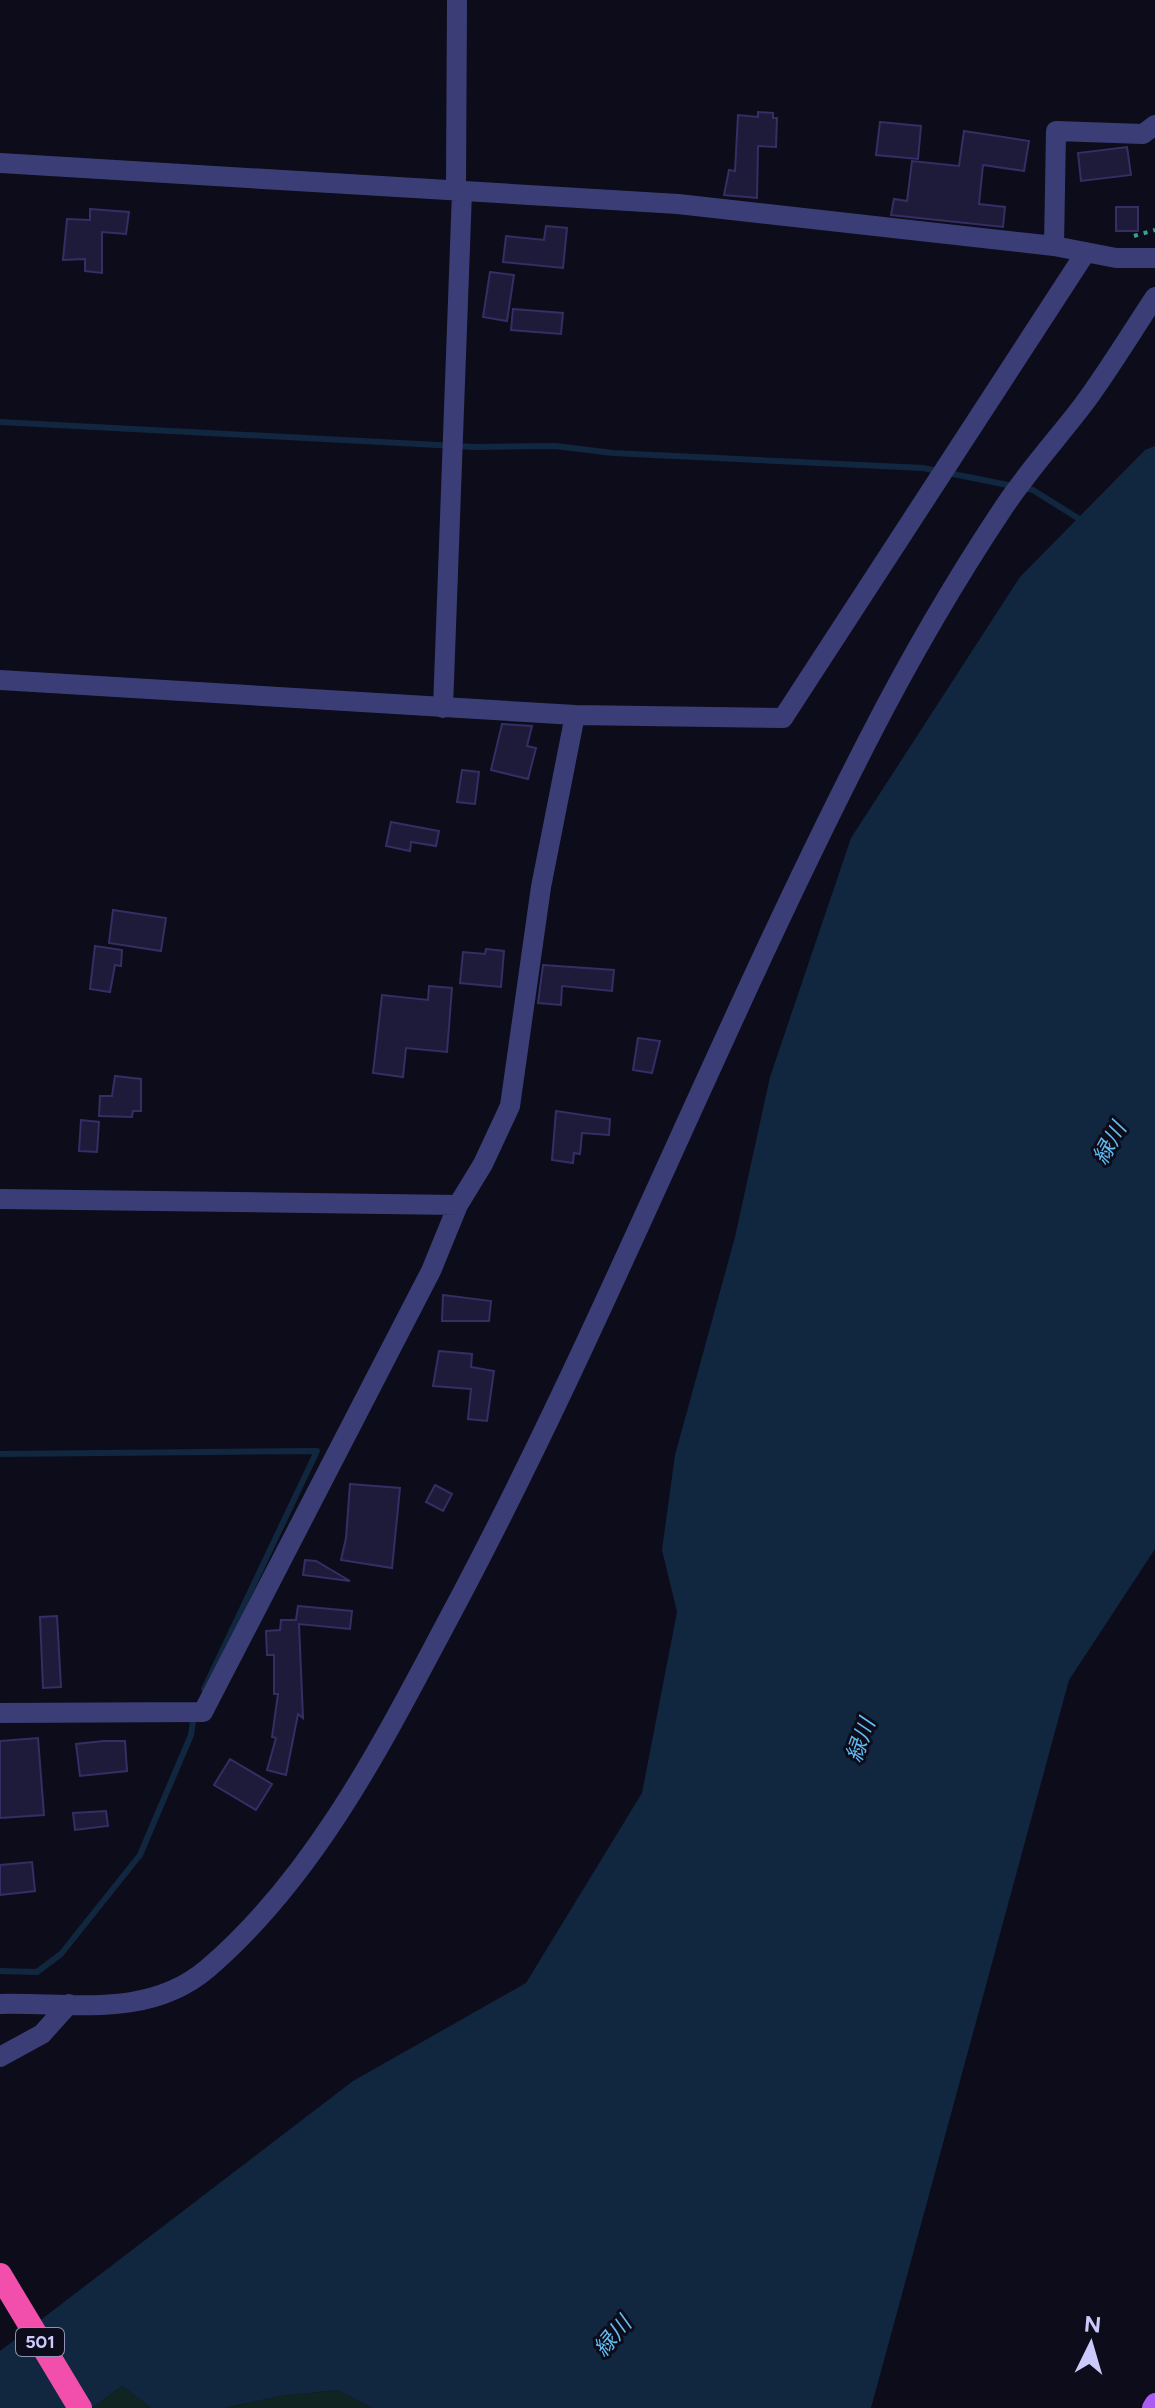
<svg xmlns="http://www.w3.org/2000/svg" width="1155" height="2408" viewBox="0 0 1155 2408" font-family="Figtree,'Noto Sans JP',sans-serif">
<style>
.green{fill:#102422}
.water{fill:#11273f}
.lines{fill:none;stroke-linecap:round;stroke-linejoin:round}
.stream{stroke:#11273f;stroke-width:6}
.building{fill:#1e1a3a;stroke:#342e64;stroke-width:2}
.path{stroke:#36a393;stroke-width:4;stroke-dasharray:4 6;stroke-linecap:butt}
.minor{stroke:#3b3e76;stroke-width:20}
.major{stroke:#ab5af2;stroke-width:20}
.highway{stroke:#f14fab;stroke-width:24}
.labels{text-anchor:middle;stroke-width:6;stroke-linejoin:round;paint-order:stroke}
.shield{fill:#0d0c1b;stroke:#9291b8;stroke-width:2}
.shield-label{font-size:18px;font-weight:bold;fill:#cbcafb}
.water-label{font-size:22px;font-style:italic;fill:#61bcf2;stroke:#0d0c1b}
</style>
<rect width="100%" height="100%" fill="#0d0c1b"/>
<path class="green" d="M 122,2386 L 151,2408 L 92,2408 Z
M 338,2390 L 372,2408 L 225,2408 L 280,2396 Z"/>
<path class="water" d="M 1155,446 L 1155,1549 L 1069,1680 L 871,2408 L 372,2408 L 338,2390 L 280,2396 L 225,2408 L 151,2408 L 122,2386 L 92,2408 L 0,2408 L 0,2351 L 353,2081 L 526,1983 L 642,1793 L 677,1612 L 662,1550 L 675,1455 L 735,1237 L 770,1077 L 851,838 L 1020,577 L 1145,450 Z"/>
<g class="lines">
<path class="stream" d="M 0,422 L 475,447 L 555,446 L 613,453 L 923,468 L 1013,486
M 1024,488 L 1033,490 L 1084,522
M 0,1454 L 317,1451 L 204,1689
M 0,1971 L 37,1972 L 61,1954 L 140,1855 L 191,1735 L 194,1715"/>
</g>
<path class="building" d="M 758,112 L 773,113 L 773,118 L 777,118 L 776,147 L 758,146 L 757,198 L 724,195 L 729,170 L 735,171 L 738,115 L 758,117 Z
M 880,122 L 921,126 L 918,159 L 876,155 Z
M 964,131 L 1029,141 L 1024,171 L 983,165 L 979,204 L 1005,207 L 1003,227 L 891,215 L 894,199 L 907,201 L 912,161 L 959,166 Z
M 1127,147 L 1131,175 L 1081,181 L 1078,153 Z
M 1116,207 L 1138,207 L 1138,231 L 1116,231 Z
M 90,209 L 129,212 L 126,234 L 102,232 L 102,273 L 85,271 L 85,259 L 63,260 L 67,219 L 90,220 Z
M 546,226 L 567,228 L 563,268 L 503,262 L 506,236 L 544,240 Z
M 490,272 L 514,275 L 507,321 L 483,317 Z
M 513,309 L 563,313 L 561,334 L 511,330 Z
M 502,724 L 532,726 L 527,746 L 536,748 L 528,779 L 491,770 Z
M 462,770 L 479,772 L 475,804 L 457,802 Z
M 391,822 L 439,831 L 436,846 L 411,842 L 410,851 L 386,846 Z
M 113,910 L 166,918 L 161,951 L 109,943 Z
M 95,946 L 122,950 L 121,966 L 115,965 L 110,992 L 90,989 Z
M 486,949 L 504,951 L 501,987 L 460,983 L 463,952 L 485,954 Z
M 543,965 L 614,970 L 612,991 L 562,986 L 561,1005 L 538,1003 Z
M 429,986 L 452,988 L 447,1052 L 406,1048 L 403,1077 L 373,1073 L 382,995 L 428,1000 Z
M 638,1038 L 660,1041 L 652,1073 L 633,1070 Z
M 115,1076 L 141,1079 L 141,1111 L 133,1111 L 132,1117 L 99,1116 L 100,1096 L 112,1096 Z
M 556,1111 L 610,1119 L 609,1135 L 582,1133 L 580,1154 L 574,1153 L 573,1163 L 552,1160 Z
M 81,1120 L 99,1122 L 97,1152 L 79,1151 Z
M 443,1295 L 491,1301 L 489,1321 L 442,1321 Z
M 439,1351 L 472,1354 L 471,1367 L 494,1371 L 487,1421 L 468,1419 L 471,1389 L 433,1386 Z
M 350,1484 L 400,1488 L 392,1568 L 341,1560 L 346,1538 Z
M 435,1485 L 452,1494 L 443,1511 L 426,1502 Z
M 305,1560 L 316,1561 L 350,1581 L 303,1575 Z
M 298,1606 L 352,1611 L 350,1629 L 299,1624 L 303,1718 L 298,1714 L 286,1775 L 267,1770 L 276,1738 L 272,1737 L 278,1694 L 274,1694 L 274,1655 L 267,1655 L 266,1631 L 280,1630 L 281,1620 L 296,1620 Z
M 57,1616 L 61,1687 L 43,1688 L 40,1617 Z
M 38,1738 L 44,1815 L 0,1818 L 0,1741 Z
M 104,1741 L 125,1741 L 127,1771 L 80,1776 L 76,1744 Z
M 230,1759 L 272,1784 L 256,1810 L 214,1785 Z
M 106,1811 L 108,1826 L 75,1830 L 73,1813 Z
M 32,1862 L 35,1891 L 0,1895 L 0,1865 Z"/>
<g class="lines">
<path class="path" d="M 1134,236 L 1155,230"/>
<path class="minor" d="M 0,163 L 678,204 L 1054,246 L 1116,258 L 1155,258
M 1054,246 L 1056,131 L 1143,134 L 1155,125
M 0,680 L 575,715 L 783,718 L 1086,252
M 443,708 L 462,192 L 456,184 L 457,0
M 0,1199 L 458,1205
M 0,1713 L 203,1712 L 431,1271 L 458,1205 L 483,1164 L 510,1106 L 541,887 L 575,715
M 0,2004 C 71,2002 148,2019 207,1969 C 316,1876 384,1740 450,1616 C 603,1330 720,1028 868,740 C 909,660 954,582 1004,507 C 1028,471 1057,439 1083,405 C 1109,370 1131,333 1155,297
M 0,2057 L 42,2034 L 69,2004"/>
<path class="major" d="M 1152,2408 L 1155,2403"/>
<path class="highway" d="M 0,2275 L 80,2408"/>
</g>
<g class="labels">
<rect class="shield" x="16" y="2328" width="48" height="28" rx="6"/>
<g class="shield-label">
<text x="40" y="2348">501</text>
</g>
<g class="water-label">
<text transform="translate(1109 1143) rotate(-61)" y="8">緑川</text>
<text transform="translate(860 1740) rotate(-70)" y="8">緑川</text>
<text transform="translate(612 2336) rotate(-50)" y="8">緑川</text>
</g>
</g>
<g transform="translate(1091 2344) rotate(5)" stroke="#0d0c1b" stroke-width="6" paint-order="stroke">
<path d="M0-6L14 30L0 20L-14 30Z" fill="#cbcafb"/>
<text y="-12" font-size="22" font-weight="bold" text-anchor="middle" fill="#cbcafb">N</text>
</g>
</svg>
